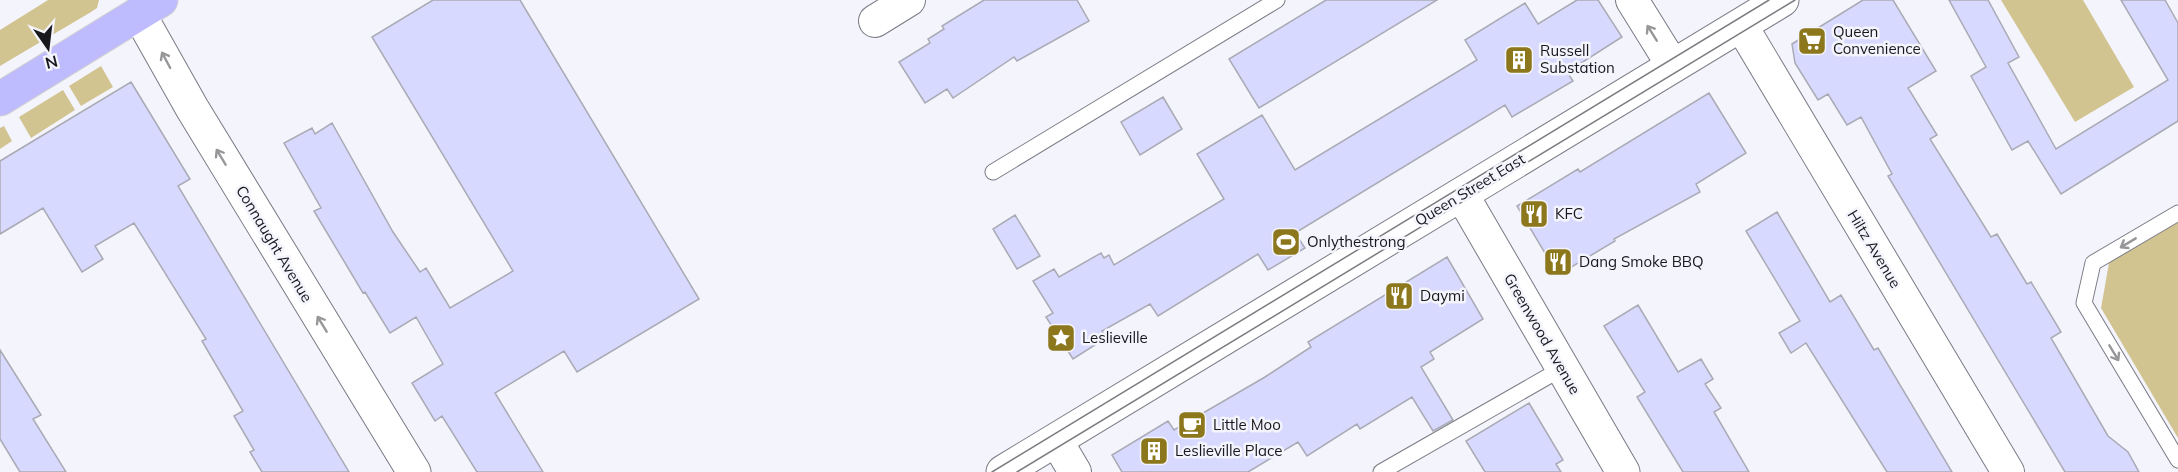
<svg xmlns="http://www.w3.org/2000/svg" width="2178" height="472" viewBox="0 0 2178 472" font-family="Mulish,sans-serif">
<style>
.green{fill:#d2c491}
.building{fill:#d8d9fe;stroke:#aaaab5;stroke-width:1.5}
.lines{fill:none;stroke-linecap:round;stroke-linejoin:round}
.lane-casing{stroke:#7a7a84;stroke-width:17}
.street-casing{stroke:#7a7a84;stroke-width:34}
.secondary-casing{stroke:#7a7a84;stroke-width:35}
.primary-casing{stroke:#d1d1d2;stroke-width:35}
.lane{stroke:#fff;stroke-width:15}
.street{stroke:#fff;stroke-width:32}
.secondary{stroke:#fff;stroke-width:33}
.primary{stroke:#bebbfe;stroke-width:33}
.tram{stroke:#7b7b81;stroke-width:1.5}
.oneway{stroke:#979799}
.labels{text-anchor:middle;stroke-width:5;stroke-linejoin:round;paint-order:stroke}
.poi-label{font-size:15px;fill:#18181c;stroke:#f4f4fd;text-anchor:start}
.street-label{font-size:15px;fill:#18181c;stroke:#f4f4fd}
</style>
<rect width="100%" height="100%" fill="#f4f4fd"/>
<path class="green" d="M 48,0 L 99,0 L 97,8 L 91,12 L 0,66 L 0,30 Z
M 2001,0 L 2083,0 L 2134,87 L 2075,122 Z
M 101,66 L 113,87 L 81,106 L 69,86 Z
M 63,90 L 75,110 L 31,138 L 19,117 Z
M 4,126 L 12,141 L 0,149 L 0,128 Z
M 2178,222 L 2178,438 L 2101,308 L 2109,263 Z"/>
<path class="building" d="M 433,0 L 520,0 L 699,299 L 577,372 L 564,351 L 495,393 L 543,472 L 477,472 L 442,416 L 435,421 L 412,383 L 443,364 L 416,317 L 390,333 L 365,292 L 363,293 L 314,211 L 321,208 L 284,143 L 312,128 L 315,134 L 332,123 L 393,232 L 420,272 L 426,268 L 450,308 L 513,271 L 372,37 Z
M 984,0 L 1077,0 L 1089,21 L 1017,61 L 1014,57 L 953,98 L 947,89 L 925,103 L 899,62 L 930,43 L 928,39 L 944,29 L 942,26 Z
M 1326,0 L 1437,0 L 1259,108 L 1229,59 Z
M 1577,0 L 1598,0 L 1622,37 L 1567,72 L 1573,81 L 1512,117 L 1505,105 L 1295,233 L 1305,248 L 1268,270 L 1258,254 L 1158,316 L 1150,304 L 1102,331 L 1106,338 L 1073,359 L 1046,317 L 1053,313 L 1033,281 L 1054,269 L 1059,277 L 1101,253 L 1104,258 L 1109,255 L 1114,265 L 1224,199 L 1197,154 L 1262,115 L 1295,170 L 1477,60 L 1465,40 L 1525,3 L 1538,24 Z
M 1863,0 L 1893,0 L 1936,71 L 1908,88 L 1937,135 L 1930,139 L 1991,237 L 1997,234 L 2027,284 L 2031,282 L 2061,332 L 2051,338 L 2108,436 L 2128,452 L 2139,472 L 2065,472 L 1888,176 L 1892,174 L 1861,117 L 1847,125 L 1828,94 L 1818,100 L 1795,63 L 1792,44 Z
M 1949,0 L 1988,0 L 2019,57 L 2008,63 L 2056,149 L 2168,80 L 2121,0 L 2165,0 L 2178,23 L 2178,121 L 2061,194 L 2028,141 L 2012,150 L 1971,76 L 1986,67 Z
M 131,82 L 190,179 L 178,186 L 349,472 L 262,472 L 250,452 L 254,450 L 234,416 L 243,411 L 202,341 L 206,339 L 134,223 L 95,246 L 103,259 L 82,272 L 43,208 L 0,234 L 0,161 Z
M 1709,93 L 1746,153 L 1696,184 L 1700,192 L 1614,239 L 1615,241 L 1558,275 L 1517,206 L 1578,169 L 1580,172 Z
M 1163,97 L 1182,129 L 1140,155 L 1121,122 Z
M 1777,212 L 1830,302 L 1841,295 L 1874,350 L 1878,348 L 1952,472 L 1887,472 L 1806,343 L 1791,353 L 1779,333 L 1800,321 L 1746,231 Z
M 1015,215 L 1040,256 L 1017,269 L 993,229 Z
M 1447,257 L 1483,319 L 1430,352 L 1434,359 L 1421,367 L 1453,420 L 1433,431 L 1412,397 L 1360,429 L 1357,424 L 1307,456 L 1298,442 L 1248,472 L 1122,472 L 1112,455 L 1168,421 L 1174,430 L 1265,377 L 1311,347 L 1308,342 Z
M 1638,305 L 1678,372 L 1701,359 L 1713,379 L 1705,384 L 1721,408 L 1714,412 L 1749,472 L 1683,472 L 1637,397 L 1645,392 L 1604,326 Z
M 0,350 L 41,415 L 33,419 L 66,472 L 20,472 L 0,439 Z
M 1529,403 L 1563,460 L 1556,464 L 1561,472 L 1485,472 L 1466,441 Z"/>
<g class="lines">
<g class="lane-casing">
<path id="lane" d="M 993,172 L 1277,0
M 2178,213 L 2093,263 L 2084,303 L 2178,460
M 1381,472 L 1561,369"/>
</g>
<g class="street-casing">
<path id="street" d="M 1632,0 L 1673,66
M 875,21 L 909,0
M 1741,25 L 2008,472
M 1056,440 L 1075,472"/>
</g>
<g class="secondary-casing">
<path id="secondary" d="M 139,14 L 192,108 L 414,472
M 1462,195 L 1623,472
M 1003,472 L 1782,0"/>
</g>
<g class="primary-casing">
<path id="primary" d="M 0,99 L 161,0"/>
</g>
<use href="#lane" class="lane"/>
<use href="#street" class="street"/>
<use href="#secondary" class="secondary"/>
<use href="#primary" class="primary"/>
<path class="tram" d="M 992,472 L 1769,0
M 1017,472 L 1795,0"/>
</g>
<defs><path id="oneway-shaft" d="M-6 0H5M1.5-3L5.5 0L1.5 3" fill="none" stroke-width="1.6" stroke-linecap="round" stroke-linejoin="round" transform="scale(1.5)"/></defs>
<g class="oneway">
<use href="#oneway-shaft" transform="translate(1652 33) rotate(-122)"/>
<use href="#oneway-shaft" transform="translate(166 60) rotate(-118)"/>
<use href="#oneway-shaft" transform="translate(221 157) rotate(-121)"/>
<use href="#oneway-shaft" transform="translate(2128 243) rotate(149)"/>
<use href="#oneway-shaft" transform="translate(322 324) rotate(-121)"/>
<use href="#oneway-shaft" transform="translate(2114 353) rotate(59)"/>
</g>
<defs>
<g id="supermarket-square" transform="scale(1.5)"><rect x="-9" y="-9" width="18" height="18" rx="4" fill="#8d771c" stroke="#f4f4fd"/><path d="M-6-5.5h2.5l.6 2H6L4.5 2H-2.5L-4.4-4H-6ZM-1.5 3.2a1.3 1.3 0 1 0 .1 0ZM3 3.2a1.3 1.3 0 1 0 .1 0Z" fill="#fff"/></g>
<g id="building-square" transform="scale(1.5)"><rect x="-9" y="-9" width="18" height="18" rx="4" fill="#8d771c" stroke="#f4f4fd"/><path d="M-4-6H4V6H1V3H-1V6H-4ZM-2.5-4.3h1.7v1.8h-1.7ZM.8-4.3h1.7v1.8H.8ZM-2.5-1h1.7V.8h-1.7ZM.8-1h1.7V.8H.8Z" fill="#fff"/></g>
<g id="restaurant-square" transform="scale(1.5)"><rect x="-9" y="-9" width="18" height="18" rx="4" fill="#8d771c" stroke="#f4f4fd"/><path d="M-5-6h1v4h1v-4h1v4h1v-4h1v5L-1.5 .5V6h-2V.5L-5-1ZM5-6V6H3V1.5H1.5Q1.5-4 5-6Z" fill="#fff"/></g>
<g id="stadium-square" transform="scale(1.5)"><rect x="-9" y="-9" width="18" height="18" rx="4" fill="#8d771c" stroke="#f4f4fd"/><path d="M0-5a6.5 5 0 1 0 0 10a6.5 5 0 1 0 0-10ZM-3.5-1.8h7v3.6h-7Z" fill="#fff"/></g>
<g id="sight-square" transform="scale(1.5)"><rect x="-9" y="-9" width="18" height="18" rx="4" fill="#8d771c" stroke="#f4f4fd"/><path d="M0-6L1.8-2.2L6-1.7L2.9 1.2L3.7 5.4L0 3.3L-3.7 5.4L-2.9 1.2L-6-1.7L-1.8-2.2Z" fill="#fff"/></g>
<g id="cafe-square" transform="scale(1.5)"><rect x="-9" y="-9" width="18" height="18" rx="4" fill="#8d771c" stroke="#f4f4fd"/><path d="M-5.5-4.5H6V0H3Q3 3.5 0 3.5H-2.5Q-5.5 3.5-5.5 0ZM3-3.2v2h1.7v-2ZM-6 4.5H4V6H-6Z" fill="#fff"/></g>
</defs>
<g fill-rule="evenodd">
<use href="#supermarket-square" x="1812" y="41"/>
<use href="#building-square" x="1519" y="60"/>
<use href="#restaurant-square" x="1534" y="214"/>
<use href="#stadium-square" x="1286" y="242"/>
<use href="#restaurant-square" x="1558" y="262"/>
<use href="#restaurant-square" x="1399" y="296"/>
<use href="#sight-square" x="1061" y="338"/>
<use href="#cafe-square" x="1192" y="425"/>
<use href="#building-square" x="1154" y="451"/>
</g>
<g class="labels">
<g class="poi-label">
<text x="1833" y="37">Queen<tspan x="1833" dy="17">Convenience</tspan></text>
<text x="1540" y="56">Russell<tspan x="1540" dy="17">Substation</tspan></text>
<text x="1555" y="219">KFC</text>
<text x="1307" y="247">Onlythestrong</text>
<text x="1579" y="267">Dang Smoke BBQ</text>
<text x="1420" y="301">Daymi</text>
<text x="1082" y="343">Leslieville</text>
<text x="1213" y="430">Little Moo</text>
<text x="1175" y="456">Leslieville Place</text>
</g>
<g class="street-label">
<text transform="translate(1470 190) rotate(-31)" y="5">Queen Street East</text>
<text transform="translate(274 244) rotate(59)" y="5">Connaught Avenue</text>
<text transform="translate(1874 249) rotate(59)" y="5">Hiltz Avenue</text>
<text transform="translate(1542 334) rotate(60)" y="5">Greenwood Avenue</text>
</g>
</g>
<g transform="translate(48 48) rotate(166)" stroke="#f4f4fd" stroke-width="4.5" paint-order="stroke">
<path d="M0-4.5L10 22L0 15L-10 22Z" fill="#18181c"/>
<text y="-9" font-size="16" font-weight="bold" text-anchor="middle" fill="#18181c">N</text>
</g>
</svg>
